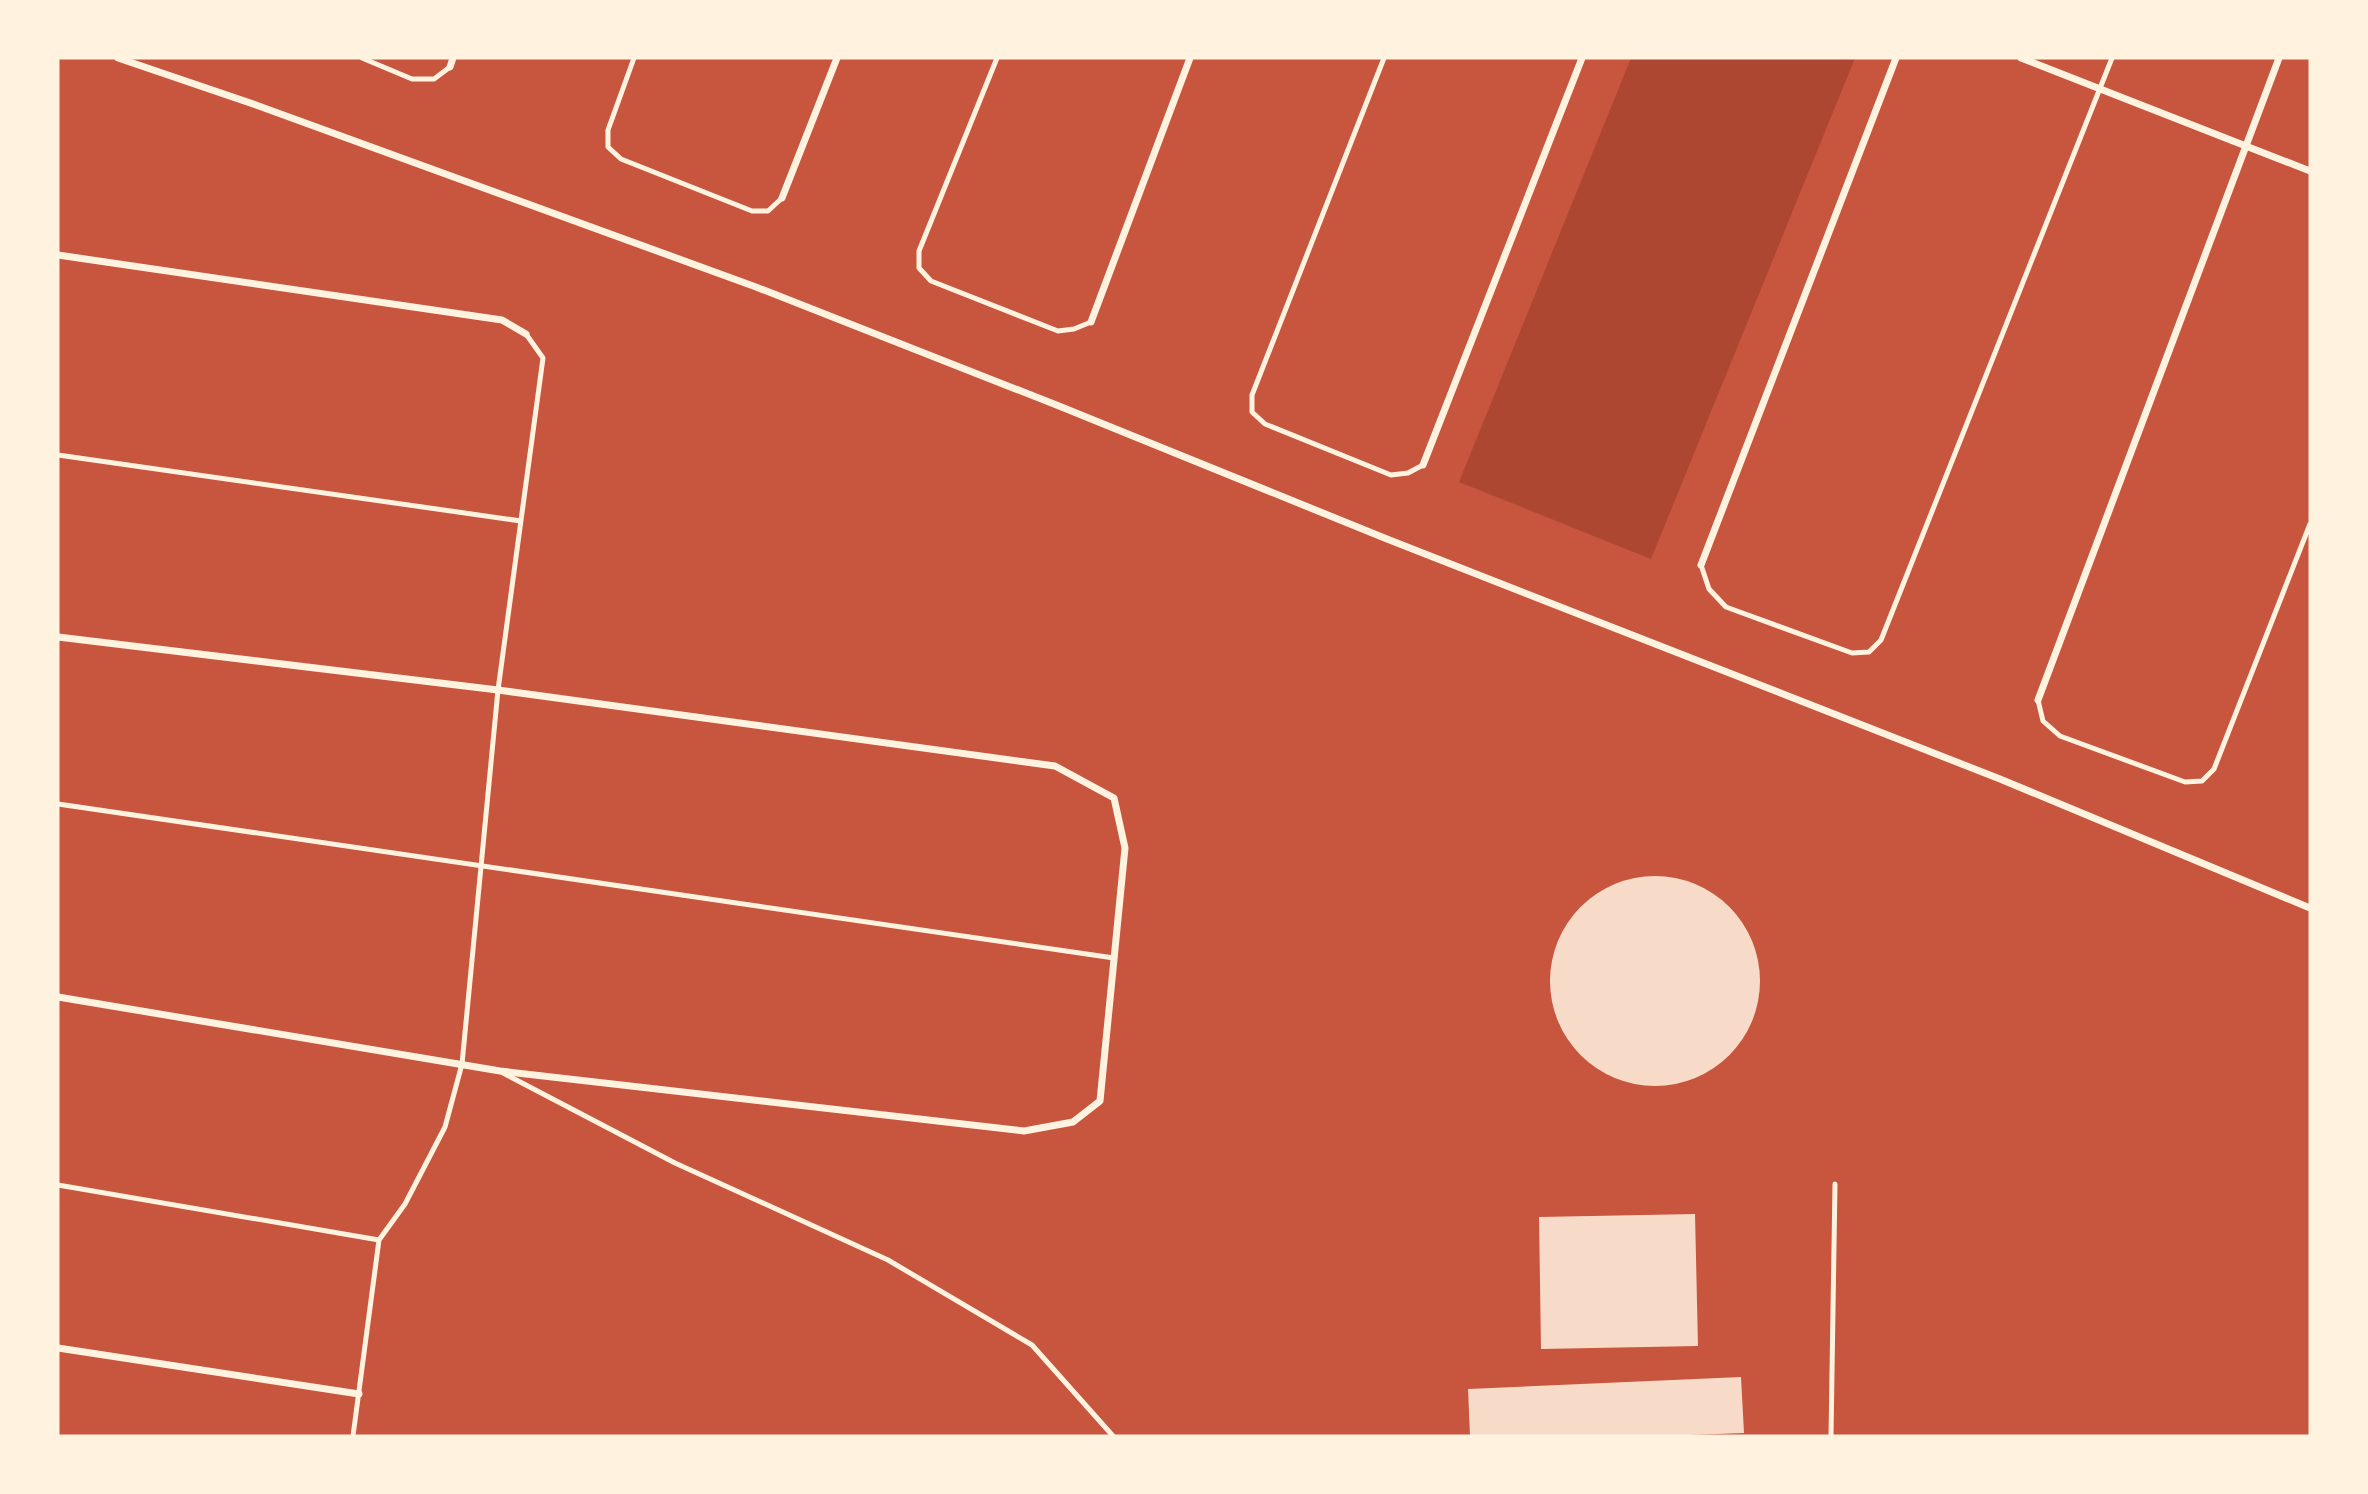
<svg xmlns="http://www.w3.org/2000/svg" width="2368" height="1494" viewBox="0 0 2368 1494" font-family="Figtree,sans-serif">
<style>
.green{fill:#ae4732}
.building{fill:#f7dbc8}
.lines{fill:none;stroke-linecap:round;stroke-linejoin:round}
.service{stroke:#fff3e0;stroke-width:5}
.minor{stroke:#fff3e0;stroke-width:7}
</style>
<rect width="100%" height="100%" fill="#c8553d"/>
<path class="green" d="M 1631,58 L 1855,58 L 1651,559 L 1459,482 Z"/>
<path class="building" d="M1550 981a105 105 0 1 1 210 0a105 105 0 1 1-210 0Z
M 1695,1214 L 1698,1346 L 1541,1349 L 1539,1217 Z
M 1741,1377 L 1744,1433 L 1661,1436 L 1470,1436 L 1468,1389 Z"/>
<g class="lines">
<path class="service" d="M 362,58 L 412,79 L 434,79 L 450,67
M 634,58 L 608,130 L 608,147 L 621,159 L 752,211 L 768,211 L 782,198
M 997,58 L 919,251 L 919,268 L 931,281 L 1058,331 L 1074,329 L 1091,322
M 1384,58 L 1252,395 L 1252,412 L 1265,424 L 1391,475 L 1408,473 L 1423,465
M 58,455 L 521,521
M 1701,565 L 1709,589 L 1726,607 L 1852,653 L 1869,652 L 1881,640 L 2112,58
M 2038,700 L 2043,721 L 2060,736 L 2185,782 L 2202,781 L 2214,769 L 2310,524
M 58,804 L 1114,958
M 503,1073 L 675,1163 L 888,1260 L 1032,1345 L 1113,1436
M 58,1185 L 379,1240
M 353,1436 L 379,1240 L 405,1204 L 445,1127 L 462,1064 L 498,690 L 543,358 L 526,334
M 1831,1436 L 1835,1184"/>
<path class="minor" d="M 118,58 L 256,105 L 756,287 L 1059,406 L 1387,539 L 2000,779 L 2310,908
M 2021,58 L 2310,171
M 450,67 L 453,58
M 782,198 L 837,58
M 58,255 L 502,320 L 526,334
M 1091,322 L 1190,58
M 1423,465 L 1582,58
M 1701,565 L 1896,58
M 58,637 L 498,690 L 1055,766 L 1114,798 L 1125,848 L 1100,1101 L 1073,1122 L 1024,1131 L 500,1071 L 58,997
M 2038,700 L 2279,58
M 58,1348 L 359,1394"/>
</g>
<rect width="2368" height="1494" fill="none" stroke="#fff3e0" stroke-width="119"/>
</svg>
